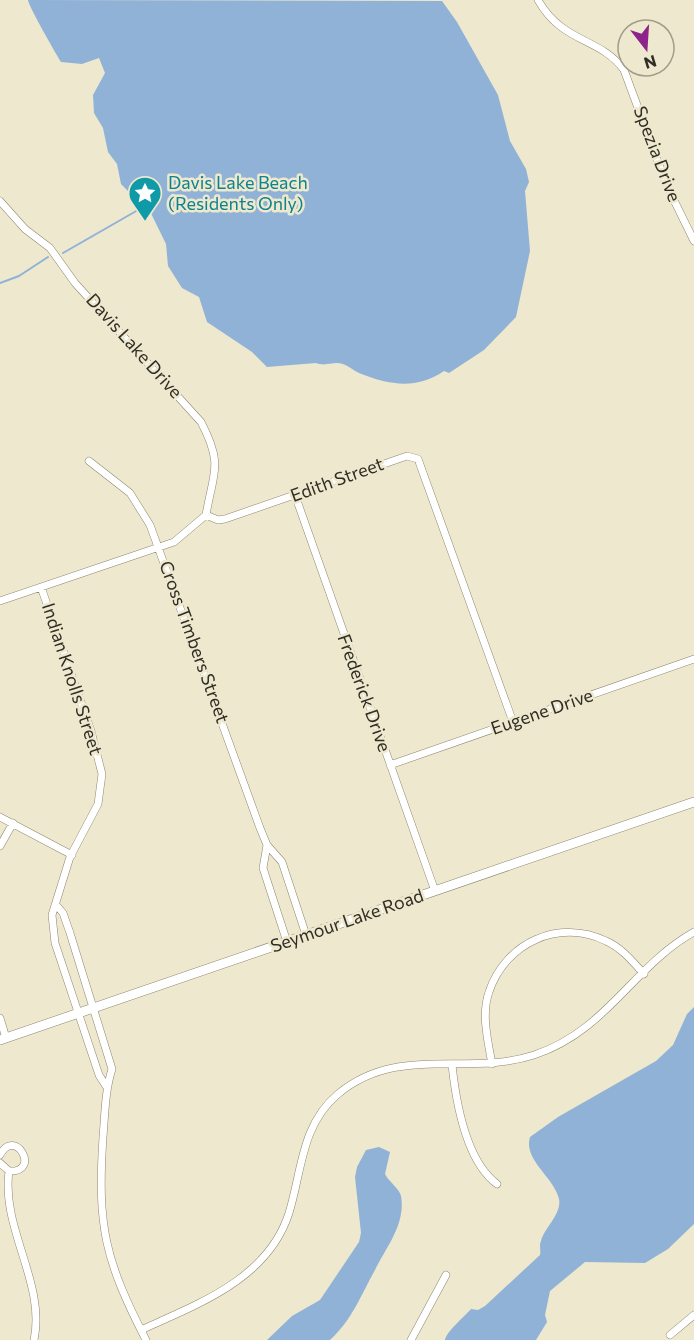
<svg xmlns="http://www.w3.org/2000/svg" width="694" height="1340" viewBox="0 0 694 1340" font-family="Commissioner,sans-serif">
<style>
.water{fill:#91b2d7}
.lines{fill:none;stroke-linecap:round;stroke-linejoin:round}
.stream{stroke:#91b2d7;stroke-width:2}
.street-casing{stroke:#8d8770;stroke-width:8}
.secondary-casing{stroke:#8d8770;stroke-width:10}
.street{stroke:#fff;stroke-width:7}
.secondary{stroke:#fff;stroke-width:9}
.labels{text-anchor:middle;stroke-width:5;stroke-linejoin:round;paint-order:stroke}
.street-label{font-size:18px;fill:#302d24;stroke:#ede8ce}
.culture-label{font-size:18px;fill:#0d838f;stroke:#ede8ce;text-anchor:start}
</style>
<rect width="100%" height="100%" fill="#ede8ce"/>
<path class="water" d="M 28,0 L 442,1 L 457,22 L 498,95 L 510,141 L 526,169 L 529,182 L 525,191 L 530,251 L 516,317 L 484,350 L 449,373 L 444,371 C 416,390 389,385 359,373 C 354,371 349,366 343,364 C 333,361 326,367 316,363 L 267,367 L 252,352 L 207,322 L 199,297 L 182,288 L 168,266 L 166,244 L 143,197 L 128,191 L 121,184 L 117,164 L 108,152 L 103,128 L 94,113 L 93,95 L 105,73 L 99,58 L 82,64 L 61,62 C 56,54 28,5 28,0 Z
M 694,1007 L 694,1224 L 668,1249 L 645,1263 L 585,1262 L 550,1291 L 545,1315 L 547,1322 L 536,1340 L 445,1340 C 446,1332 465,1316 471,1309 L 478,1310 L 485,1306 L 540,1255 C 541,1250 539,1245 541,1241 C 544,1228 562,1214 559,1199 C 554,1177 523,1160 530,1137 L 558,1117 L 656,1061 L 673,1045 L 687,1014 Z
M 379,1147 L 390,1152 L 385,1174 C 389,1182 399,1188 401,1196 C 406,1224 386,1247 375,1270 C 361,1295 352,1320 330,1340 L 267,1340 L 292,1316 L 320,1300 L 359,1242 L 361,1233 L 355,1177 L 357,1167 L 366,1150 Z"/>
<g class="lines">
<path class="stream" d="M 63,253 L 145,206
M 0,283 L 19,276 L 48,257"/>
<g class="street-casing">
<path id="street" d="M 538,0 C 563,44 600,37 624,70 L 667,186 L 694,241
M 0,201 L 25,229 L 50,248 L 75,283 L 201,422 C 224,466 213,472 206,515
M 89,461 L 130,493 L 150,525 L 260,828 L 267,845 L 282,862 L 306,935
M 295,495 L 435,891
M 206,515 L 218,520 L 225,519 L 407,456 L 418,459 L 513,722
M 41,587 L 91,731 L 102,774 L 98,804 L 70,857 L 52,915 L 55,943 L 99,1075 L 106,1086
M 0,601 L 174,542 L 206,515
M 390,765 L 694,659
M 0,817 L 72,855
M 267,845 L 263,868 L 287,942
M 0,846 L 13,823
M 57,906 L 63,913 L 70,933 L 112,1069 C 105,1091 105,1114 103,1137 C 97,1227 105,1260 146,1340
M 0,1018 L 6,1038
M 492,1064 C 488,1042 481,1014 489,992 C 505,943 559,918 606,941 C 622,948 633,962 644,974
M 452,1065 C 456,1102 466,1161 497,1184
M 0,1155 C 15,1126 42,1173 9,1171 L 0,1163
M 9,1171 C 1,1229 46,1283 34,1340
M 141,1330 C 198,1304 268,1279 289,1213 C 302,1171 301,1125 338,1094 C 398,1044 466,1077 534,1055 C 607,1031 633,966 694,932
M 670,1335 L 694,1315
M 411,1340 L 446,1275"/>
</g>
<g class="secondary-casing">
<path id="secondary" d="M 0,1040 L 694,802"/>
</g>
<use href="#street" class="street"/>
<use href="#secondary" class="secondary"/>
</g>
<defs>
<g id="sight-pin" transform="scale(1.725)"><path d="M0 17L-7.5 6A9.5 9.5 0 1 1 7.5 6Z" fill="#0f9aa8" stroke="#ede8ce"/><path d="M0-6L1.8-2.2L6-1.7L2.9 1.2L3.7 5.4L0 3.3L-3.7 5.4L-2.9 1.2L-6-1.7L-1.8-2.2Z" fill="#fff"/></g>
</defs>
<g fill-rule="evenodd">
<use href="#sight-pin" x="145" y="193"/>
</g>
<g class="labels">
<g class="street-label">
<text transform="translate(657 154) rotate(69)" y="6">Spezia Drive</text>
<text transform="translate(134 346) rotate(48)" y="6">Davis Lake Drive</text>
<text transform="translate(337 480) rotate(-20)" y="6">Edith Street</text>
<text transform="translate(194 642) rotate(70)" y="6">Cross Timbers Street</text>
<text transform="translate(72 679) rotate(72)" y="6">Indian Knolls Street</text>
<text transform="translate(364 693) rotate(70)" y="6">Frederick Drive</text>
<text transform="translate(542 712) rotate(-19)" y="6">Eugene Drive</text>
<text transform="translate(347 921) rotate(-19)" y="6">Seymour Lake Road</text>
</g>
<g class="culture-label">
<text x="168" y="189">Davis Lake Beach<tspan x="168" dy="21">(Residents Only)</tspan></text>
</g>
</g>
<g transform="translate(646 48) rotate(163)"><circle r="28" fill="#ede8ce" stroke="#a19d8a" stroke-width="1.5"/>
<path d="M0-4.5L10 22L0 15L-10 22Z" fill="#8d248a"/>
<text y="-9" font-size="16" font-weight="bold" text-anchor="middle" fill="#302d24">N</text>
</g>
</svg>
